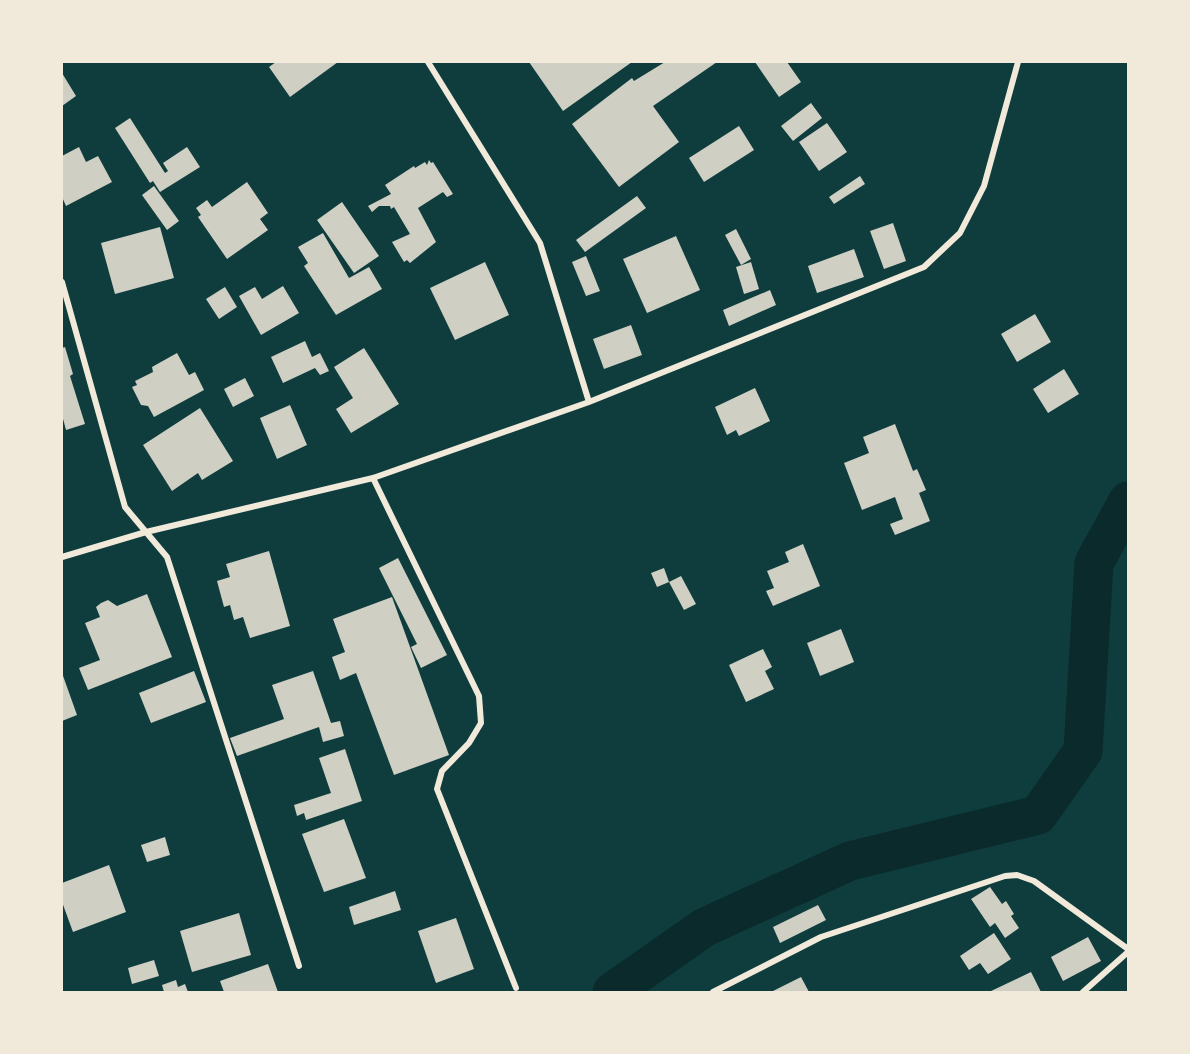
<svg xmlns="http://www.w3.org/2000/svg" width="1190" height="1054" viewBox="0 0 1190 1054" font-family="'Roboto Condensed',sans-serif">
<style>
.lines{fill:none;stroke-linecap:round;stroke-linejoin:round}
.river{stroke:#0a2a2b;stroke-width:39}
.building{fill:#cfcfc3}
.minor{stroke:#f1e9da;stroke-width:6}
</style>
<rect width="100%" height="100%" fill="#0f3d3e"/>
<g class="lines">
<path class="river" d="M 612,992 L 705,927 L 850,861 L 1038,815 L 1083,751 L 1094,563 L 1128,501"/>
</g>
<path class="building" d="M 276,62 L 338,62 L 290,97 L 269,67 Z
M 529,62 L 632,62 L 563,111 Z
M 665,62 L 717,62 L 653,106 L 679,142 L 619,187 L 572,124 L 632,78 L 634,81 Z
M 755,62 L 787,62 L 801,82 L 779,97 Z
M 62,73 L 76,96 L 62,106 Z
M 811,103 L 822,118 L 793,141 L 781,126 Z
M 130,118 L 165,173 L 168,171 L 163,163 L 187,147 L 200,167 L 160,192 L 153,181 L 150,183 L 115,128 Z
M 827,123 L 847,152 L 819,171 L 799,142 Z
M 739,126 L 754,150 L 704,182 L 689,158 Z
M 79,147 L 86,162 L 98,156 L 112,182 L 66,206 L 62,197 L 62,156 Z
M 429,160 L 431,163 L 433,162 L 453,194 L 447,197 L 443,192 L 418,208 L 436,242 L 410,263 L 407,260 L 404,262 L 392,242 L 410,234 L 394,207 L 391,209 L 390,206 L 379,206 L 372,212 L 368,206 L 391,194 L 385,185 L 414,166 L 415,168 L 425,162 L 427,165 Z
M 860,176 L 865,184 L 834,204 L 829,197 Z
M 247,182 L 268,213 L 260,219 L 268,230 L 227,259 L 198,217 L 201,215 L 196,208 L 207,200 L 212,207 Z
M 154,186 L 179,221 L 167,230 L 142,195 Z
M 637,196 L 646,208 L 585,252 L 576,240 Z
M 342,202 L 379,256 L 354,273 L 317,220 Z
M 893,223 L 906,261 L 884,269 L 870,231 Z
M 160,227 L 174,278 L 115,294 L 101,243 Z
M 736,229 L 751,259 L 741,265 L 725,235 Z
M 323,233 L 349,278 L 369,267 L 382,289 L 336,315 L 304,266 L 308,263 L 298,247 Z
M 676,236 L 700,290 L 647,313 L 623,259 Z
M 854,249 L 864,277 L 817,293 L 808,266 Z
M 586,256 L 600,291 L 586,296 L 572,262 Z
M 485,262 L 509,315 L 455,340 L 430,288 Z
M 751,262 L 759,289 L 744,294 L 736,267 Z
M 283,286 L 299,313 L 261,335 L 239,296 L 255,287 L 262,299 Z
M 225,287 L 237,307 L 219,319 L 206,299 Z
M 770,290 L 776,305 L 729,326 L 723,310 Z
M 1035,314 L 1051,342 L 1017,362 L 1001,334 Z
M 631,325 L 642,355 L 604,369 L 593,339 Z
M 305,341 L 312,357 L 320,353 L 329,371 L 320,375 L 315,368 L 283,383 L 271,357 Z
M 65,347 L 73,374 L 70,376 L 85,424 L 66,430 L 62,415 L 62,348 Z
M 364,348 L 399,404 L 351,433 L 336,409 L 353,398 L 334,367 Z
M 177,353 L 189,375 L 195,372 L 204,390 L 154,417 L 148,406 L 141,405 L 132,387 L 137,385 L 135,381 L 153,372 L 152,367 Z
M 1064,369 L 1079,394 L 1048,413 L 1033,389 Z
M 245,378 L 254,396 L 233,407 L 224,389 Z
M 755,388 L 770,421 L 739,436 L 736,430 L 727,435 L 715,407 Z
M 290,405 L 307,445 L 277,459 L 260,418 Z
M 200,408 L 233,461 L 202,480 L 198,473 L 172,491 L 143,445 Z
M 895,424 L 913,471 L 917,469 L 926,490 L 919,493 L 930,521 L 895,535 L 890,524 L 903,519 L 895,497 L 862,510 L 844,463 L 869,453 L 863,437 Z
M 803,544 L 820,586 L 773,606 L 766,591 L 774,588 L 767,571 L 789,562 L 785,552 Z
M 269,551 L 290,626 L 250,638 L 243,617 L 234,620 L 230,605 L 224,607 L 217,581 L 230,577 L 226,564 Z
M 398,558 L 447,655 L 421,668 L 411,647 L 417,644 L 379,568 Z
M 664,568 L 669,582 L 681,576 L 696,604 L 684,610 L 669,582 L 657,587 L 651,573 Z
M 147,594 L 172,657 L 88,690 L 79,668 L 100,660 L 85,623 L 100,617 L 96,607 L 101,603 L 108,600 L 117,606 Z
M 392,597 L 449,755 L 394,775 L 356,673 L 340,680 L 332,657 L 345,652 L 333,619 Z
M 841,629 L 854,662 L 820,676 L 807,643 Z
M 763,649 L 772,667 L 765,671 L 774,689 L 746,702 L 729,665 Z
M 194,671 L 206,702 L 151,723 L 139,693 Z
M 313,671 L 331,723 L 340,721 L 344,736 L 323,742 L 319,727 L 237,756 L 230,738 L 284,719 L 272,685 Z
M 62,673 L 77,715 L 62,721 Z
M 345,749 L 362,801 L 306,820 L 304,813 L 297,816 L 294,805 L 331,793 L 319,758 Z
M 344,819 L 366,878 L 324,892 L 302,834 Z
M 165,837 L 170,855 L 147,862 L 141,845 Z
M 109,865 L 126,912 L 73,932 L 62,902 L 62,883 Z
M 990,887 L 1002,904 L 1006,901 L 1014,914 L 1011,916 L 1019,928 L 1005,938 L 995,923 L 990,927 L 971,899 Z
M 395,891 L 401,910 L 354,925 L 349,907 Z
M 818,905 L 826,920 L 780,943 L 773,927 Z
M 239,913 L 251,955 L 192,972 L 180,931 Z
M 456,918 L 474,969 L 436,983 L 418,931 Z
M 994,933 L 1011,959 L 988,974 L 980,963 L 969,970 L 960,956 Z
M 1088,937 L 1101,961 L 1063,981 L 1051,957 Z
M 154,960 L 159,976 L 132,984 L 128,968 Z
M 268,964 L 278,992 L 235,992 L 235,991 L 224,992 L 220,981 Z
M 1031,972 L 1041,992 L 989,992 Z
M 801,977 L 809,992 L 771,992 Z
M 176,980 L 178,987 L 185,984 L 188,992 L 164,992 L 162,985 Z"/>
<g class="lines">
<path class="minor" d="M 428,62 L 540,243 L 589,402
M 62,282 L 125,507 L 167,557 L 299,966
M 373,478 L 479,696 L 481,723 L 469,743 L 442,771 L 437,789 L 516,988
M 62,557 L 146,532 L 373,478 L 589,402 L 924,267 L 960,233 L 984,186 L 1018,62
M 713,992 L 821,937 L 1005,876 L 1017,875 L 1034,881 L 1128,949
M 1083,992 L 1128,952"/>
</g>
<rect width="1190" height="1054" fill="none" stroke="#f1e9da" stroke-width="126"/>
</svg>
